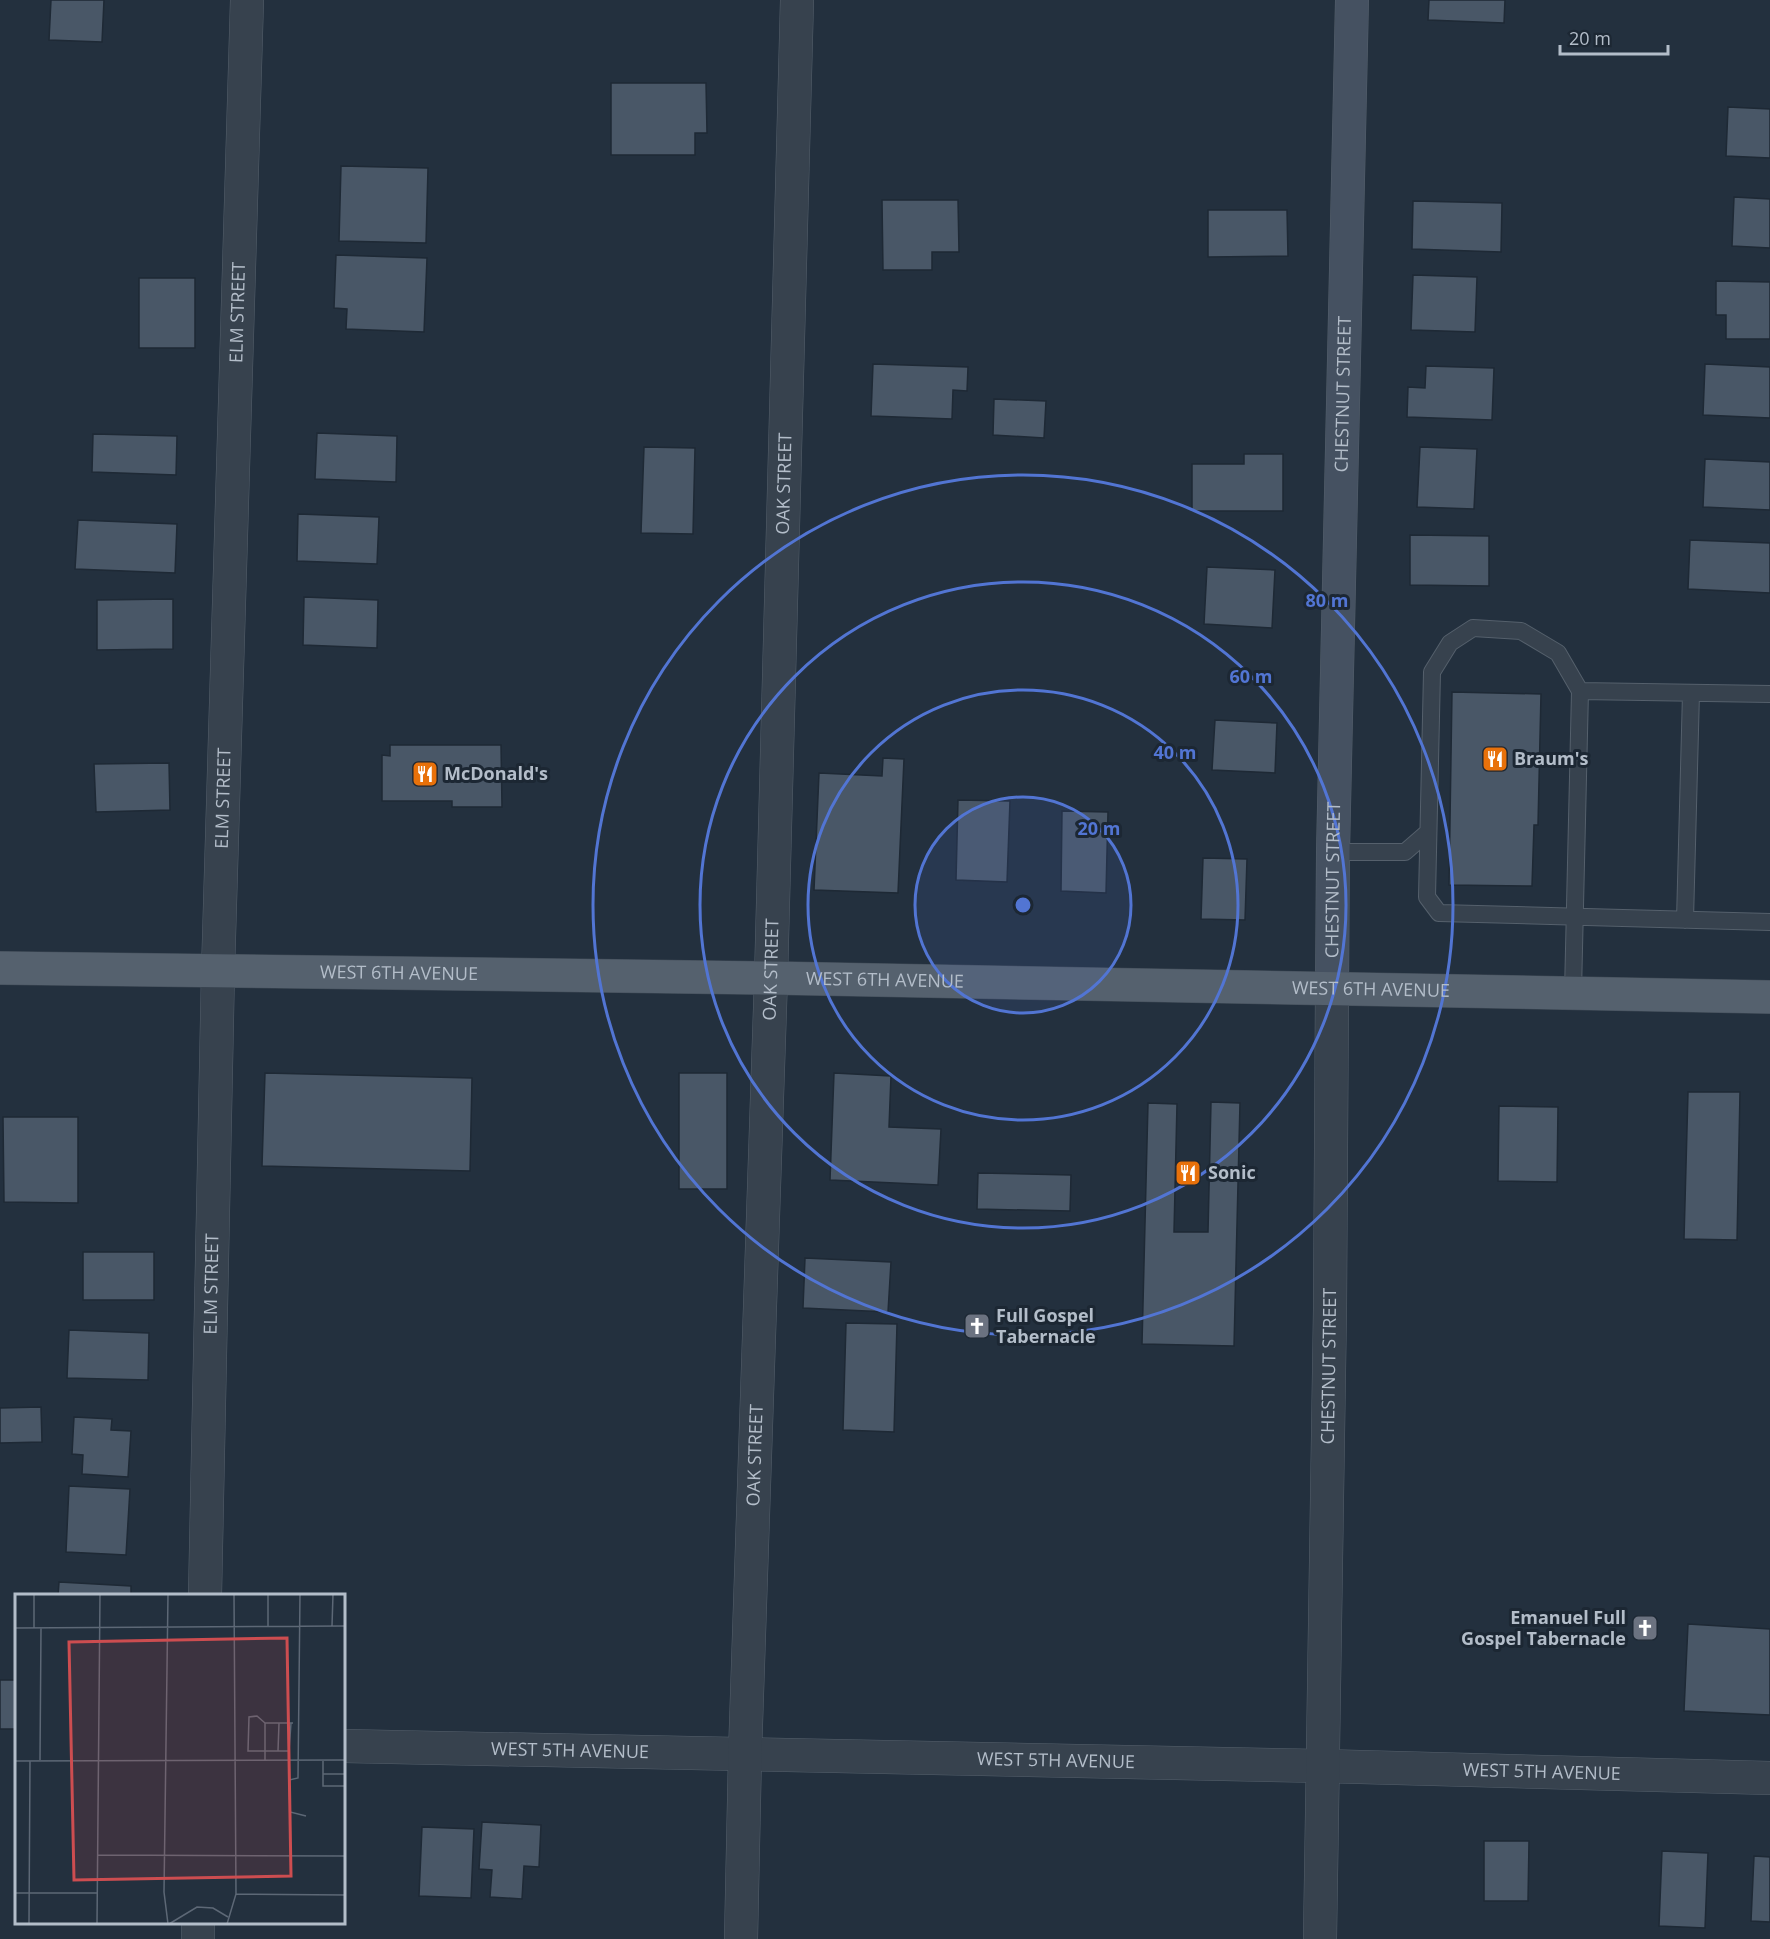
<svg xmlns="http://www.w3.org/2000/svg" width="1770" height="1939" viewBox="0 0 1770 1939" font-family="'Open Sans',sans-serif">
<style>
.building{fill:#495767;stroke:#1e2935;stroke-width:1.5}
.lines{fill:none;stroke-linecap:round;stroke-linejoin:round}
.lane-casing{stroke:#55606c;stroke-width:18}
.street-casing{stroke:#55606c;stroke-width:34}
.secondary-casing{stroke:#55606c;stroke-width:34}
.primary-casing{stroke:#404b57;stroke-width:34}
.lane{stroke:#37424e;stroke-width:16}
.street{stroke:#37424e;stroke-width:33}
.secondary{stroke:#455161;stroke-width:33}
.primary{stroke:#55616e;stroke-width:33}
.ring{fill:none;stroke:#5275d3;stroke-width:3}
.labels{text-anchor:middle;stroke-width:6;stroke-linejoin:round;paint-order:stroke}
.street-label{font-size:18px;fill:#b3bdc9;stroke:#1c2733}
.poi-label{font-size:18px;font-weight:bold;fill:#b3bdc9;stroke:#1c2733;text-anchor:start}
.inset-road{fill:none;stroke:#5d6876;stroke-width:1.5}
.view{fill:#cd4d50;fill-opacity:0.15;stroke:#cd4d50;stroke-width:3}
.inset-edge{fill:none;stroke:#b3bdc9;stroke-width:3}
.centre{fill:#5275d3;stroke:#1c2733;stroke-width:3}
.ring-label{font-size:18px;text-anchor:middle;font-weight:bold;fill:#5275d3;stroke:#1c2733;stroke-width:6;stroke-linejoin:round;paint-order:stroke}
</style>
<rect width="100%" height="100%" fill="#23303e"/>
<path class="building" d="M 51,0 L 104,0 L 102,42 L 49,40 Z
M 1429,0 L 1505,0 L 1504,23 L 1428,20 Z
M 611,83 L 706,83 L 707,133 L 695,133 L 695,155 L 611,155 Z
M 1728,107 L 1770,109 L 1770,158 L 1726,156 Z
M 341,166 L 428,168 L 426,243 L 339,241 Z
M 1734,197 L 1770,199 L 1770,248 L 1732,246 Z
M 882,200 L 958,200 L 959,252 L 932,252 L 932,270 L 883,270 Z
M 1413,201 L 1502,203 L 1501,252 L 1412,249 Z
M 1208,210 L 1287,210 L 1288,256 L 1208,257 Z
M 336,255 L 427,258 L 424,332 L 346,329 L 347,309 L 334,308 Z
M 1413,275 L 1477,277 L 1475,332 L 1411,330 Z
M 139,278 L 195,278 L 195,348 L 139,348 Z
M 1716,281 L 1770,282 L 1770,339 L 1726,339 L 1726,315 L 1716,315 Z
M 873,364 L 968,367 L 967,391 L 953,390 L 952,419 L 871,416 Z
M 1705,364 L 1770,367 L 1770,418 L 1703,415 Z
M 1426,366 L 1494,368 L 1492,420 L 1407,417 L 1408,387 L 1425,388 Z
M 994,399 L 1046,401 L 1044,438 L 993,435 Z
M 317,433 L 397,436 L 396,482 L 315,479 Z
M 93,434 L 177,436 L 176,475 L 92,472 Z
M 644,447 L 695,448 L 693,534 L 641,533 Z
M 1420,447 L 1477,449 L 1474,509 L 1417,507 Z
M 1244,454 L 1283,454 L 1283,511 L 1192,511 L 1192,464 L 1244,464 Z
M 1705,459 L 1770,462 L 1770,510 L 1703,507 Z
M 298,514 L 379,517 L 377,564 L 297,561 Z
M 78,520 L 177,524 L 175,573 L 75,569 Z
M 1410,535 L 1489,536 L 1489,586 L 1410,585 Z
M 1690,540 L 1770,543 L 1770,593 L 1688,589 Z
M 1207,567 L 1275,570 L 1272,628 L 1204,624 Z
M 304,597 L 378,600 L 377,648 L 303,645 Z
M 173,599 L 173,649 L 97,650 L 97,600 Z
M 1452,692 L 1541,694 L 1538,825 L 1534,825 L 1532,886 L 1449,885 Z
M 1215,720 L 1277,723 L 1275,773 L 1212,770 Z
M 390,745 L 501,745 L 502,807 L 452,807 L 452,801 L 382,801 L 382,755 L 390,756 Z
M 883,758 L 904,759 L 898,893 L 814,890 L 819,773 L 882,776 Z
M 169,763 L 170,810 L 96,812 L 94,764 Z
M 958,800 L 1010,801 L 1007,882 L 956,880 Z
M 1062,811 L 1108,812 L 1106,893 L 1061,891 Z
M 1203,858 L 1247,859 L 1245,920 L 1201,919 Z
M 265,1073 L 472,1078 L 470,1171 L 262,1166 Z
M 679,1073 L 727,1073 L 727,1189 L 679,1189 Z
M 834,1073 L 891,1076 L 889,1127 L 941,1129 L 938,1185 L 830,1180 Z
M 1688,1092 L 1740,1092 L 1737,1240 L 1684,1239 Z
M 1211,1102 L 1240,1103 L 1234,1346 L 1142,1344 L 1148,1103 L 1177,1104 L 1174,1232 L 1208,1232 Z
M 1499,1106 L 1558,1107 L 1557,1182 L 1498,1181 Z
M 3,1117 L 78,1117 L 78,1203 L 4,1202 Z
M 978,1173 L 1071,1175 L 1070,1211 L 977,1209 Z
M 83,1252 L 154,1252 L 154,1300 L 83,1300 Z
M 805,1258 L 891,1262 L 888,1312 L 803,1308 Z
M 846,1323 L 897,1324 L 894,1432 L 843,1430 Z
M 69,1330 L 149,1333 L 148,1380 L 67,1378 Z
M 41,1407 L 42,1442 L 0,1443 L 0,1408 Z
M 74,1417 L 112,1419 L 111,1430 L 131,1431 L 128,1477 L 82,1474 L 83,1455 L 72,1454 Z
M 69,1486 L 130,1489 L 126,1555 L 66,1552 Z
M 59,1582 L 131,1586 L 131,1596 L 58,1596 Z
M 1688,1624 L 1770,1629 L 1770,1715 L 1684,1711 Z
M 0,1680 L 16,1680 L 16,1729 L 0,1729 Z
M 482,1822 L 541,1825 L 539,1867 L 524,1866 L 522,1899 L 490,1897 L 492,1870 L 479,1869 Z
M 422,1827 L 474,1829 L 471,1898 L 419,1896 Z
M 1484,1841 L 1529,1841 L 1528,1901 L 1484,1901 Z
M 1662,1851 L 1708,1853 L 1705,1928 L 1659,1926 Z
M 1754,1856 L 1770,1857 L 1770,1922 L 1751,1921 Z"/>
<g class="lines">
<g class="lane-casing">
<path id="lane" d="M 1580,691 L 1770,694
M 1333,852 L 1405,852 L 1428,832
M 1685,920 L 1691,693
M 1573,992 L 1580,691 L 1558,653 L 1521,631 L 1473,628 L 1450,643 L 1432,672 L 1427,897 L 1439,913 C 1549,916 1660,919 1770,922"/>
</g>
<g class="street-casing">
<g id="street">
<path id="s1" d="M 205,1596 L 218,971 L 247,0"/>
<path id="s2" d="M 344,1746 L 1323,1766 L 1770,1778"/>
<path d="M 198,1939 L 198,1922"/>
<path id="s3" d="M 741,1939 L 745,1754 L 771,978 L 797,0"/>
<path id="s4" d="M 1320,1939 L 1330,1309 L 1332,988"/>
</g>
</g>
<g class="secondary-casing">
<g id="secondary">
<path id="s5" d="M 1332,988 L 1333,852 L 1352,0"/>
</g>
</g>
<g class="primary-casing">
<g id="primary">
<path id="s6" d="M 0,968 L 771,978 L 1770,997"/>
</g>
</g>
<use href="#lane" class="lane"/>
<use href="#street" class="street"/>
<use href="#secondary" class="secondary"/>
<use href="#primary" class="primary"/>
</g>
<circle cx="1023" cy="905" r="108" fill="#5275d3" fill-opacity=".12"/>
<g class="ring">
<circle cx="1023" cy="905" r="108"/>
<circle cx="1023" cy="905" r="215"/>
<circle cx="1023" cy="905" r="323"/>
<circle cx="1023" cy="905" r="430"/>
</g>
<defs>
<g id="restaurant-square" transform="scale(1.35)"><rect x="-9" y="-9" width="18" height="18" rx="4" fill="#e8710a" stroke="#1c2733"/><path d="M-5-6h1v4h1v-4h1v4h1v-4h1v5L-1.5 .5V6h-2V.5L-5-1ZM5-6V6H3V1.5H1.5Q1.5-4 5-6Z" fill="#fff"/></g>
<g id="church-square" transform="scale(1.35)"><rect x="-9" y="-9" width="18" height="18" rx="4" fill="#6b7280" stroke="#1c2733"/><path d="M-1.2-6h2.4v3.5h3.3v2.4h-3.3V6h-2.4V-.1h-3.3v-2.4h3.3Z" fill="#fff"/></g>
</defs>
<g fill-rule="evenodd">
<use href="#restaurant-square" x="1495" y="759"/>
<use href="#restaurant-square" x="425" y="774"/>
<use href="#restaurant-square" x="1188" y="1173"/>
<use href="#church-square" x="977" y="1326"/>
<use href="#church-square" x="1645" y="1628"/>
</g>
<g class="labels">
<g class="street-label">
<text dy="6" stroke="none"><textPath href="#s1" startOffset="1284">ELM STREET</textPath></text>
<text dy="6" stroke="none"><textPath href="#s5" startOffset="594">CHESTNUT STREET</textPath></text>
<text dy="6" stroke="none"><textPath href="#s3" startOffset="1456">OAK STREET</textPath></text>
<text dy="6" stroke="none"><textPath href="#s1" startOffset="798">ELM STREET</textPath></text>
<text dy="6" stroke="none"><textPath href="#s5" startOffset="108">CHESTNUT STREET</textPath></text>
<text dy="6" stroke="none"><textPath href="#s3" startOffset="970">OAK STREET</textPath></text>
<text dy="6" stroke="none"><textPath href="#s6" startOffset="399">WEST 6TH AVENUE</textPath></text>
<text dy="6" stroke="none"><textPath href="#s6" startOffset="885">WEST 6TH AVENUE</textPath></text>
<text dy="6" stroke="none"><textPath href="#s6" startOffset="1371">WEST 6TH AVENUE</textPath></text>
<text dy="6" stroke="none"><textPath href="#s1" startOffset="312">ELM STREET</textPath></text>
<text dy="6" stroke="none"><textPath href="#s4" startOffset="573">CHESTNUT STREET</textPath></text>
<text dy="6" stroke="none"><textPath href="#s3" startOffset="484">OAK STREET</textPath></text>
<text dy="6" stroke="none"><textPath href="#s2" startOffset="226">WEST 5TH AVENUE</textPath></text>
<text dy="6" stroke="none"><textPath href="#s2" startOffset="712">WEST 5TH AVENUE</textPath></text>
<text dy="6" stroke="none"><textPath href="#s2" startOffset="1198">WEST 5TH AVENUE</textPath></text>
</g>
<g class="poi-label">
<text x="1514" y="765">Braum's</text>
<text x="444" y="780">McDonald's</text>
<text x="1208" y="1179">Sonic</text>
<text x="996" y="1322">Full Gospel<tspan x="996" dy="21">Tabernacle</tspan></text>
<text x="1626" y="1624" text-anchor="end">Emanuel Full<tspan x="1626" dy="21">Gospel Tabernacle</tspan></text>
</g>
</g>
<g transform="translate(15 1594)">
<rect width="330" height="330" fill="#23303e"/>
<path class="inset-road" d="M 19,0 L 19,34M 153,0 L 149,298 L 153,330M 285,0 L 283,184 L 274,186 L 275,218 L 291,222M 317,32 L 318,0M 253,33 L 253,0M 0,34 L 330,32M 250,129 L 278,129M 263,157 L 264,129M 25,166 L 26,34M 250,166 L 250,129 L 242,122 L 234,123 L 233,157 L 274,157 L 276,129M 308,166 L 308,192 L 330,192M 0,167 L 330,166M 308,180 L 330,180M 83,261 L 330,262M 0,299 L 83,299M 221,300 L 330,301M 14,330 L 15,167M 82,330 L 85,0M 154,330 L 182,313 L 198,314 L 213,323M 212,330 L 221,300 L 219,0"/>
<path class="view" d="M 272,44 L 276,282 L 59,286 L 54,48 Z"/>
<rect width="330" height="330" class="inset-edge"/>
</g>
<circle cx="1023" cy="905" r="9" class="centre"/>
<g class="ring-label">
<text x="1327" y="607">80 m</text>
<text x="1251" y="683">60 m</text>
<text x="1175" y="759">40 m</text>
<text x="1099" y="835">20 m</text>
</g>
<path d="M1560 45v9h108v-9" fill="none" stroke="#b3bdc9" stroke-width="3"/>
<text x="1569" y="45" font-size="18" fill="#b3bdc9" stroke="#1c2733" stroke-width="4.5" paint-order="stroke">20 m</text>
</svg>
